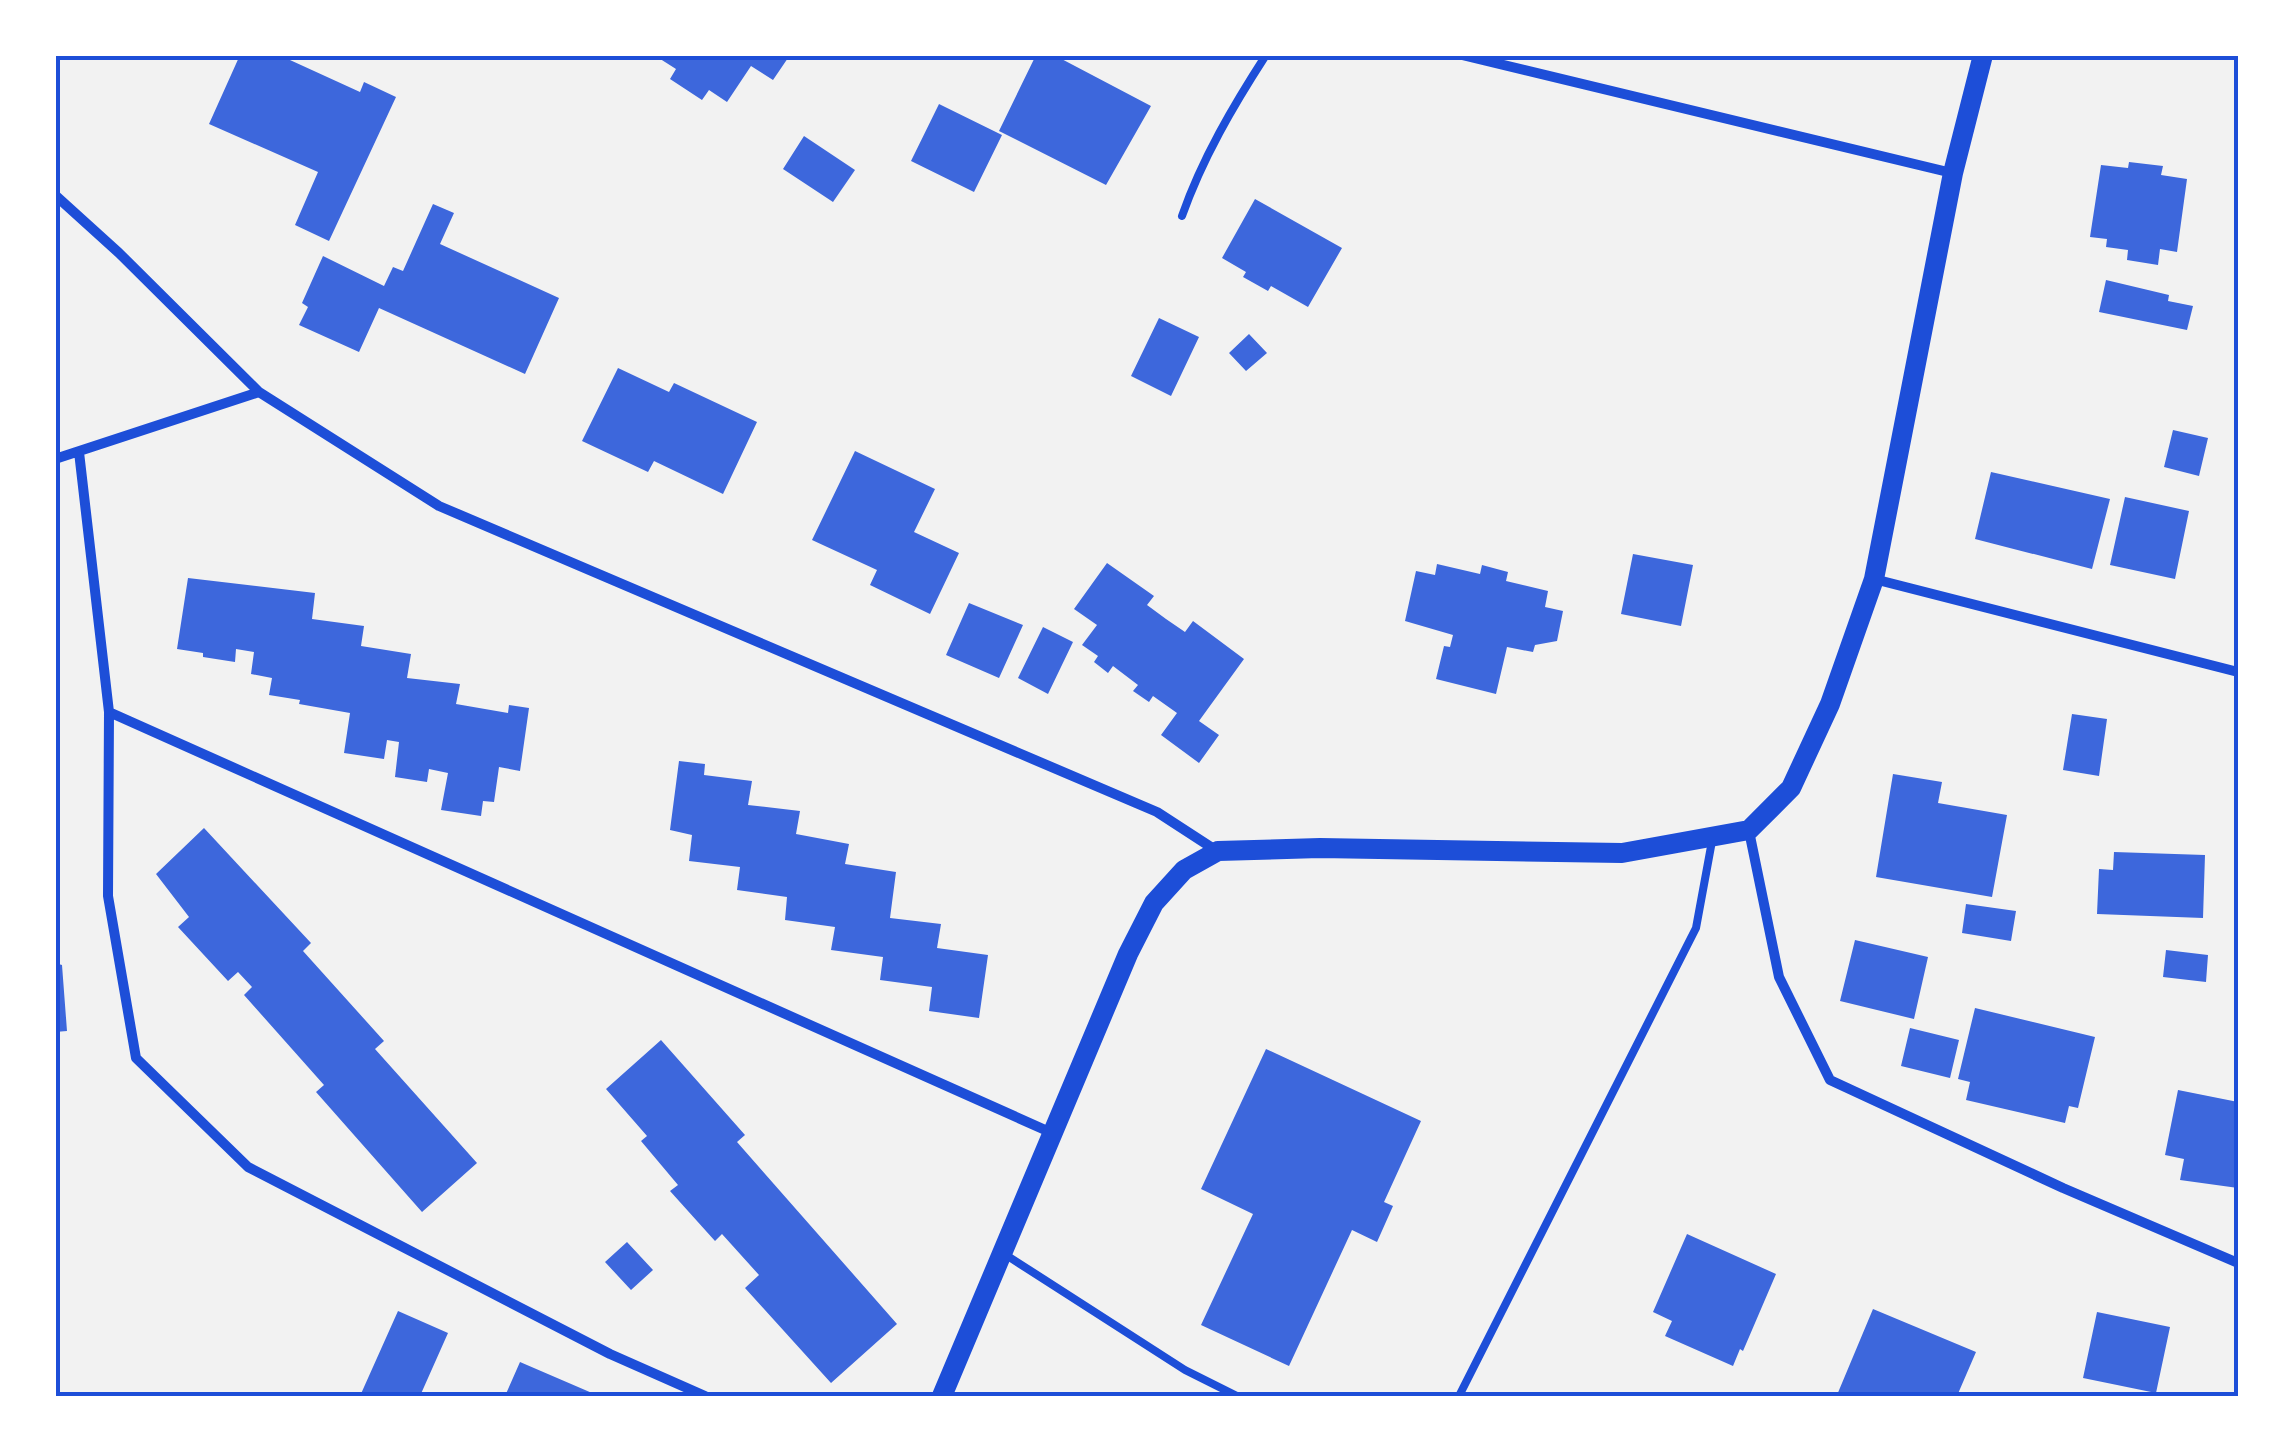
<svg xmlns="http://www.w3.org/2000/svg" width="2293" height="1451" viewBox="0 0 2293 1451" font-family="'Varela Round',sans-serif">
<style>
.building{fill:#3d67dc}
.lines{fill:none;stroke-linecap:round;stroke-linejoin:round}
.service{stroke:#1d4ed8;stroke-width:8}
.minor{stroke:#1d4ed8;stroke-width:10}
.secondary{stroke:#1d4ed8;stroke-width:20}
.neatline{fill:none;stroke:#1d4ed8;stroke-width:4}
</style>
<rect width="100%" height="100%" fill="#f2f2f2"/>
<path class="building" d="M 240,55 L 279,55 L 360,92 L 364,82 L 396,97 L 329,241 L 295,225 L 318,172 L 209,124 Z
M 654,55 L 790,55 L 773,80 L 751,66 L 727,102 L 709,90 L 702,100 L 670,79 L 676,69 Z
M 1036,55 L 1054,55 L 1151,106 L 1106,185 L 999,131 Z
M 939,104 L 1002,135 L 974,192 L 911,161 Z
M 804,136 L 855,170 L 833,202 L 783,169 Z
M 2129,162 L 2163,166 L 2161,175 L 2187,179 L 2177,252 L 2160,249 L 2158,265 L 2127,260 L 2128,250 L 2106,247 L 2107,239 L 2090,237 L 2101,165 L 2128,168 Z
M 1255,199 L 1342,248 L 1308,307 L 1271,286 L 1268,291 L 1243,277 L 1246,272 L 1222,258 Z
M 433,204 L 454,213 L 440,244 L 559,298 L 525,374 L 379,308 L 359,352 L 299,325 L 308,307 L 302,303 L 323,256 L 384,286 L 393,267 L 403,271 Z
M 2106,280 L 2169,295 L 2168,301 L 2193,306 L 2187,330 L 2099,312 Z
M 1159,318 L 1199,337 L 1171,396 L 1131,376 Z
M 1249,334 L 1267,353 L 1246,371 L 1229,353 Z
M 618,368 L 669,392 L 674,383 L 757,422 L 723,494 L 654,461 L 648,472 L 582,441 Z
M 2173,430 L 2208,438 L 2199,476 L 2164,467 Z
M 855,451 L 935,489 L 914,532 L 959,553 L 930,614 L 870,585 L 877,570 L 812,540 Z
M 1991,472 L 2110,499 L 2092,569 L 1975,539 Z
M 2125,497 L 2189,511 L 2175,579 L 2110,565 Z
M 1633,554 L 1693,565 L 1681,626 L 1621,614 Z
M 1107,563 L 1154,596 L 1147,605 L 1166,619 L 1185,632 L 1193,621 L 1244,659 L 1199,721 L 1219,735 L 1199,763 L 1161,735 L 1177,713 L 1153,696 L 1149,702 L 1133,691 L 1138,685 L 1113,666 L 1108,673 L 1094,662 L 1098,656 L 1082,645 L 1097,625 L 1074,609 Z
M 1437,564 L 1480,574 L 1482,565 L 1508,572 L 1506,581 L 1548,591 L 1545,607 L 1563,611 L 1557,641 L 1535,645 L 1533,652 L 1507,647 L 1496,694 L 1436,679 L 1444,646 L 1450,647 L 1453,635 L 1405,621 L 1416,571 L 1435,575 Z
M 188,578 L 315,593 L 312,619 L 364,626 L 361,646 L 411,654 L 407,678 L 460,684 L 456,704 L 508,713 L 509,705 L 529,708 L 520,771 L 499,767 L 494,802 L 483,801 L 481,816 L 441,810 L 448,773 L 429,769 L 427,782 L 395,777 L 399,742 L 387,740 L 384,759 L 344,753 L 350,713 L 299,704 L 300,700 L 269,695 L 272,678 L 251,674 L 254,652 L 236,649 L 235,662 L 203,657 L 203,653 L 177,649 Z
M 969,603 L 1023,625 L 999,678 L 946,655 Z
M 1043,627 L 1073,642 L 1048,694 L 1018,678 Z
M 2072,714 L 2107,719 L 2099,776 L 2063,770 Z
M 679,761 L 705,764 L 704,775 L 752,781 L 748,805 L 800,811 L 796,834 L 849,844 L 845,864 L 896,872 L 890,918 L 941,924 L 937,948 L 988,955 L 979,1018 L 929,1011 L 932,987 L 880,980 L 883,957 L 831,950 L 835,927 L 785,920 L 787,897 L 737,890 L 740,867 L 689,861 L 692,835 L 670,830 Z
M 1893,774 L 1942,782 L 1938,803 L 2007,815 L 1992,897 L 1876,877 Z
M 204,828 L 311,943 L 303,951 L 384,1041 L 375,1049 L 477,1163 L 422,1212 L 316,1092 L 324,1085 L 244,995 L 252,987 L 238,972 L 228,981 L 178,927 L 189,917 L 156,874 Z
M 2114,852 L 2205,855 L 2203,918 L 2097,914 L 2099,869 L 2113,870 Z
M 1966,904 L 2016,911 L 2011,941 L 1962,933 Z
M 1855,940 L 1928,957 L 1914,1019 L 1840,1001 Z
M 2166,950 L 2208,955 L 2206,982 L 2163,977 Z
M 55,963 L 62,965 L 67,1031 L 55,1032 Z
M 1975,1008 L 2095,1037 L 2078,1108 L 2069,1106 L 2065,1123 L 1966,1100 L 1970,1082 L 1958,1079 Z
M 1910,1028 L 1959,1040 L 1950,1078 L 1901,1066 Z
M 661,1040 L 745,1135 L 737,1142 L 897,1324 L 831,1383 L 745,1288 L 759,1275 L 722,1234 L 715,1241 L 670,1191 L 678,1185 L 641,1141 L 647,1136 L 606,1089 Z
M 1266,1049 L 1421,1121 L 1384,1202 L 1393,1206 L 1377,1242 L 1352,1230 L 1289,1366 L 1201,1325 L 1253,1214 L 1201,1189 Z
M 2178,1090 L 2238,1102 L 2238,1188 L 2180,1180 L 2184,1159 L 2165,1155 Z
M 1687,1234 L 1776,1274 L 1743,1351 L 1740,1349 L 1733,1366 L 1665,1336 L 1672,1321 L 1653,1312 Z
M 627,1242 L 653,1270 L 631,1290 L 605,1262 Z
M 1873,1309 L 1976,1352 L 1957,1396 L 1837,1395 Z
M 398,1311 L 448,1333 L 420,1396 L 360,1396 Z
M 2097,1312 L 2170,1327 L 2156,1393 L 2083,1378 Z
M 520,1362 L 599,1396 L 505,1396 Z"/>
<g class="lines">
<path class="service" d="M 1182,216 C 1202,159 1233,106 1266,55
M 1006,1255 L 1185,1370 L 1237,1396
M 1459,1396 L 1696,928 L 1712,841"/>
<path class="minor" d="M 1462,55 L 1952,173
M 55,195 L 119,253 L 259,392 L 439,506 L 1157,812 L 1217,851
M 79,452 L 109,712 L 1052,1133
M 55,459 L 259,392
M 1874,579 L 2238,672
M 109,712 L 108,896 L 136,1058 L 248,1167 L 610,1354 L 705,1396
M 1749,831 L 1779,977 L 1830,1080 L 2063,1188 L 2238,1263"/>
<path class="secondary" d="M 942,1396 L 1128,954 L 1154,903 L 1184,870 L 1218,851 L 1320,848 L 1622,853 L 1749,830 L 1791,788 L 1830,704 L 1874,579 L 1953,173 L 1983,55"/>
</g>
<rect width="2293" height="1451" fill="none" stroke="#ffffff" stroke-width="115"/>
<rect x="58" y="58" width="2178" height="1336" class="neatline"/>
</svg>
